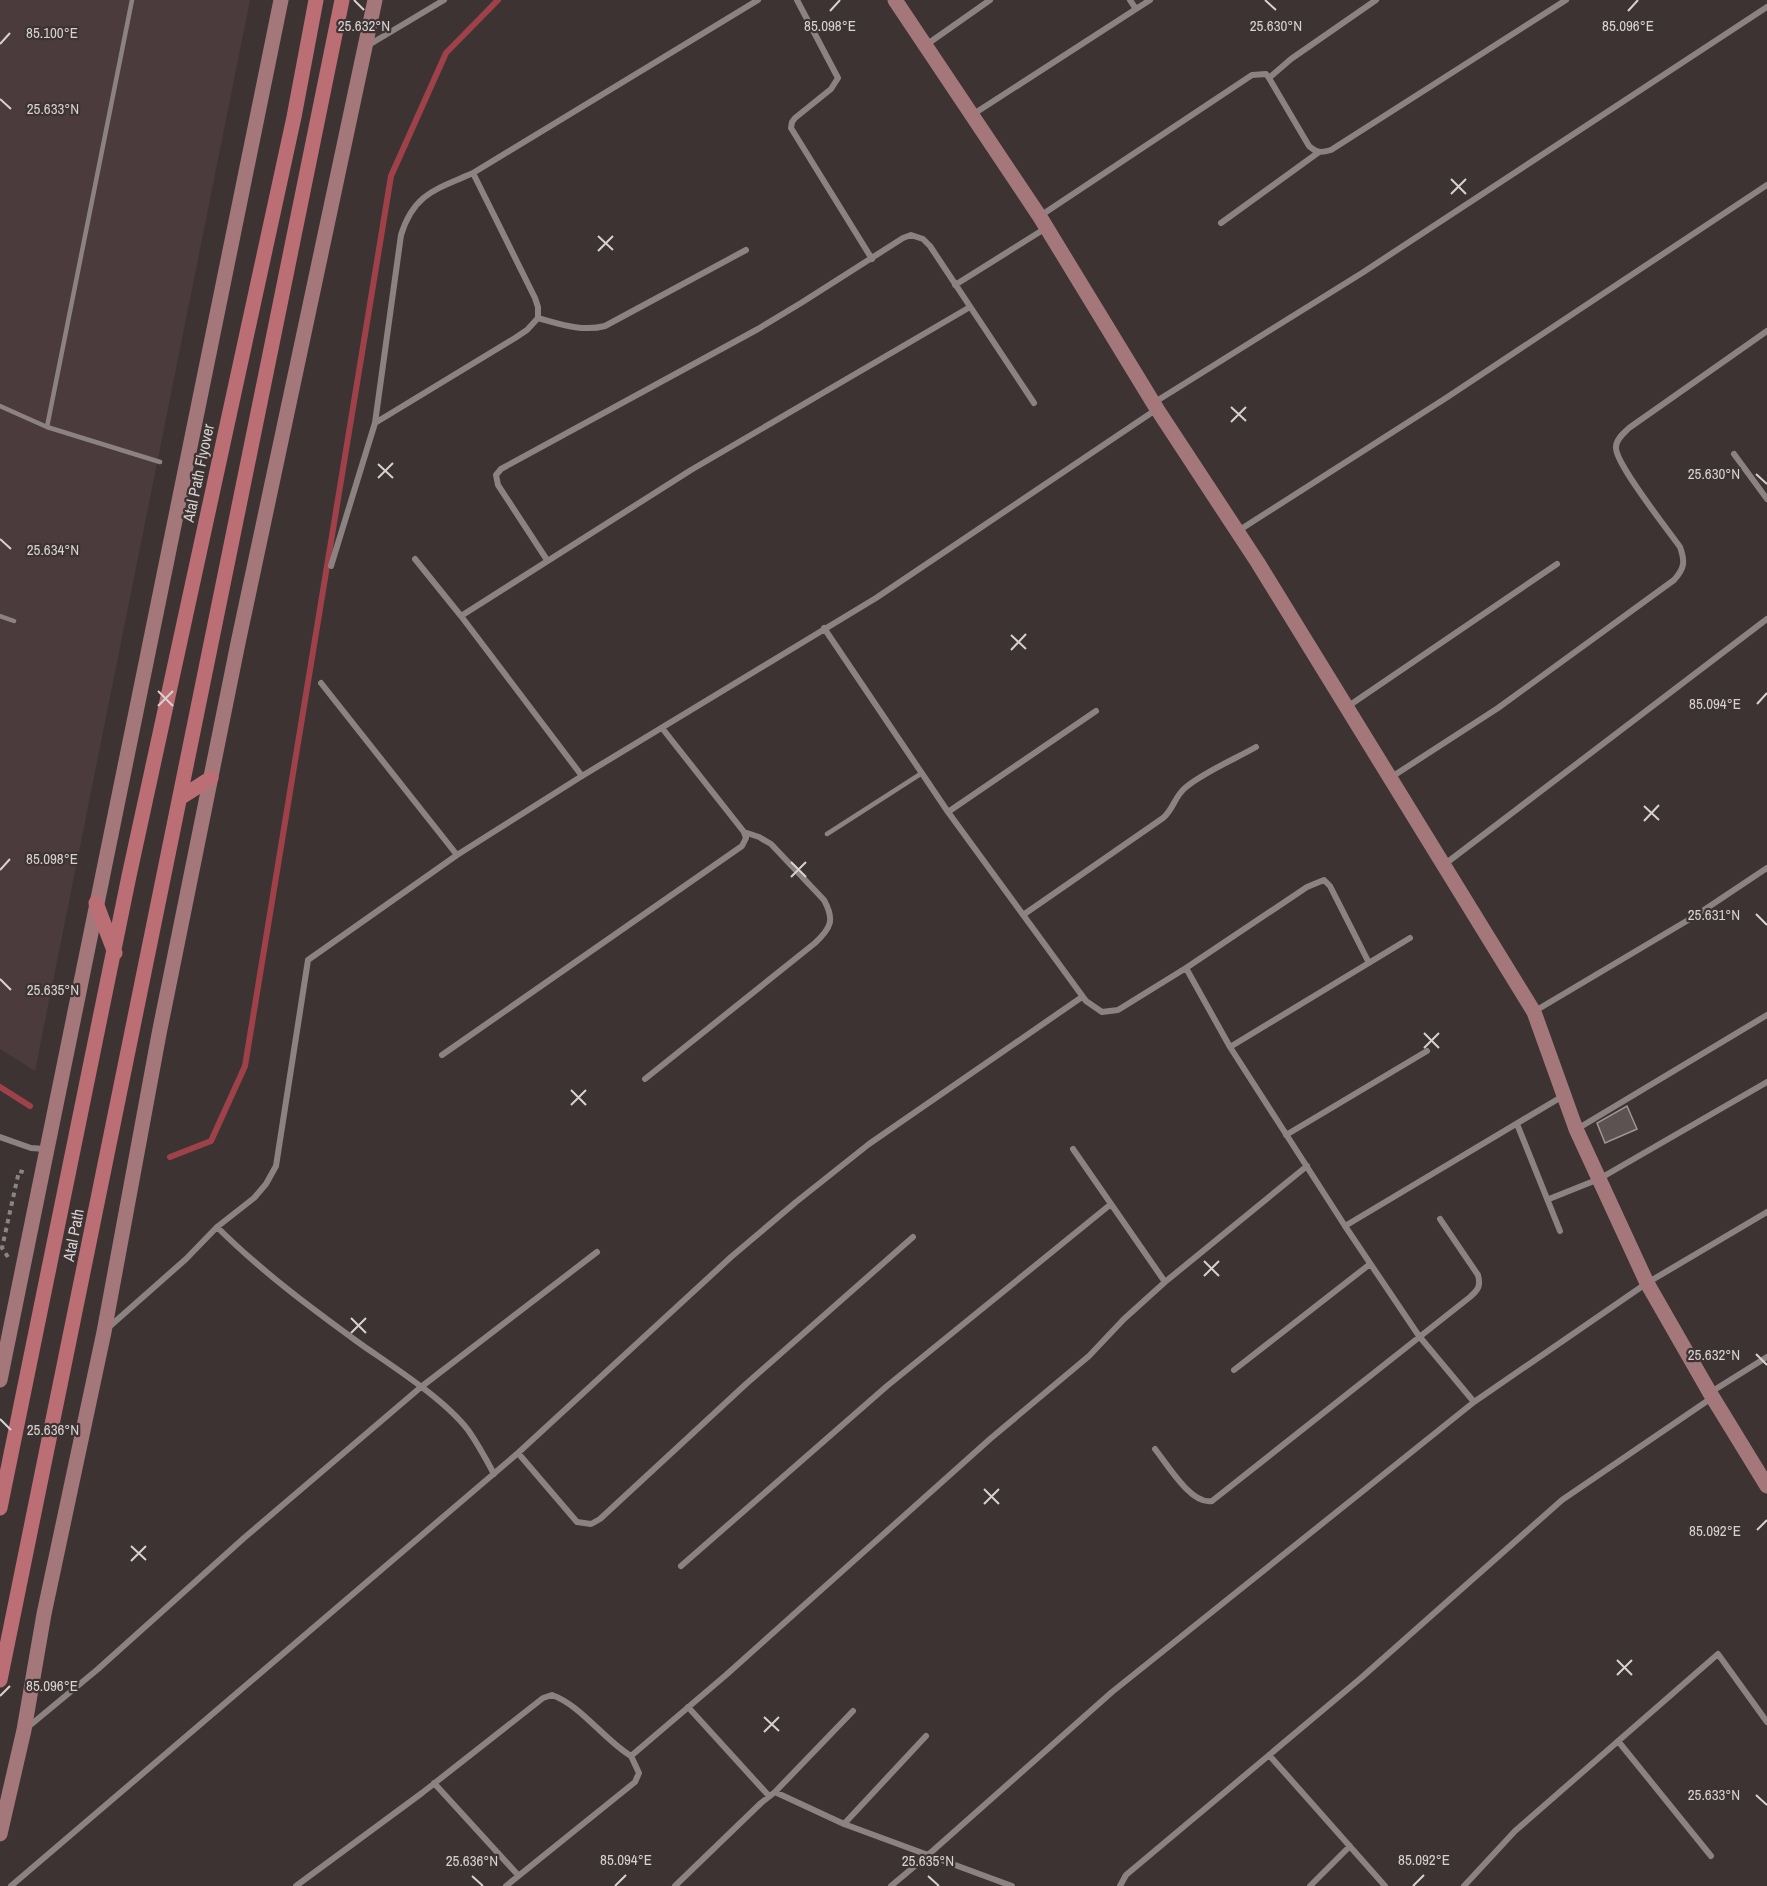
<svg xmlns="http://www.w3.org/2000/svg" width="1767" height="1886" viewBox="0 0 1767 1886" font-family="'Archivo Narrow',sans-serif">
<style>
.built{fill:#4c3b3c}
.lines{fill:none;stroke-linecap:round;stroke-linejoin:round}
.stream{stroke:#9e4149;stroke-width:6}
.building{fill:#5d5252;stroke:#a09595;stroke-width:1.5}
.path{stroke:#8c8484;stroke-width:4;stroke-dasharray:4.5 4.5;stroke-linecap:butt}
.lane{stroke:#8d8282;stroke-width:4.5}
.street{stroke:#8d8282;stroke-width:6}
.secondary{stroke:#a4787b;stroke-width:15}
.primary{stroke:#bb6e74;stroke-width:15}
.ticks{fill:none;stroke:#d7d1d1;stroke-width:2}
.labels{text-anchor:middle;stroke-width:4.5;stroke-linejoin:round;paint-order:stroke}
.street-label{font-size:16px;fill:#d7d1d1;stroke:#3d3333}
.ticks-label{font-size:15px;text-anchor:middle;fill:#d7d1d1;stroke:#3d3333;stroke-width:4.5;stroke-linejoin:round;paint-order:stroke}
</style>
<rect width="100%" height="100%" fill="#3d3333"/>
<path class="built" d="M 0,0 L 250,0 L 35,1071 L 0,1049 Z"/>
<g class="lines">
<path class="stream" d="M 0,1087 L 30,1106
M 170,1157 L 211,1141 L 245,1066 L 391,176 L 446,53 L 498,0"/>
</g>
<path class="building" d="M 1627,1106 L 1637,1129 L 1605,1143 L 1597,1123 Z"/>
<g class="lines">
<path class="path" d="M 8,1257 L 2,1248 L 19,1171 L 27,1173"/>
<path class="lane" d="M 0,406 L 47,427 L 160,462
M 47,427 L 132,0
M 0,616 L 14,621
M 827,834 L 922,773"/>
<path class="street" d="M 797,0 L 838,78 L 831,89 L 795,118 L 792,122 L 791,128 L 872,259
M 1136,9 L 1150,0
M 926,45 L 990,0
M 367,46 L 444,0
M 1269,78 L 1291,59 L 1376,0
M 972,115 L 1136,9 L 1130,0
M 1040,216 L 1252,75 L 1266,74 L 1269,78 L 1309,146 C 1317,153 1321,153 1331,150 L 1566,0
M 1221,223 L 1319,152
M 955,285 L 1046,228
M 538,318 C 560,324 582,332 605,326 L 746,250
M 1155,402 L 1362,273 L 1767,7
M 375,423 L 515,338 L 527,330 L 538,318 L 538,307 L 535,298 L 473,173
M 1734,454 L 1767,499
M 1238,531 L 1446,398 L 1767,185
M 415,559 L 461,616 L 582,776
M 547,560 L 498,485 L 496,475 L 501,469 L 758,329 L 801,303 L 903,238 L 911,235 L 923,239 L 930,246 L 1034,403
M 331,566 L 375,423 L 401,235 C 414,193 437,189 473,173 L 758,0
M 461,616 L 691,470 L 970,307
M 824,628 L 948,812 L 1086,1001 L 1102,1012 L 1118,1010 L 1186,968 L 1230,1047 L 1345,1226
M 321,683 L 457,855
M 1347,707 L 1557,564
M 1390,778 L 1498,708 L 1674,580 C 1685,568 1685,561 1680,547 C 1668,530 1614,462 1616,447 C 1616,439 1624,433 1629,428 L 1767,331
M 948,812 L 1096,711
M 1445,864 L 1767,619
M 1023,915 L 1163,818 C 1173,810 1175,796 1185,788 C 1202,773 1235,759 1256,747
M 1186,968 L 1307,887 L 1324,880 L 1330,886 L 1369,963
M 1535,1011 L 1695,916 L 1767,868
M 1230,1047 L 1410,938
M 442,1055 L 742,846 L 746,838 L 744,832 L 662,728
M 645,1079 L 815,943 C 831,928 835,920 824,900 L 771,844 L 759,837 L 744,832
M 1517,1124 L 1560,1231
M 1577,1129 L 1767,1015
M 1286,1135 L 1427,1051
M 0,1137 L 31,1148 L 45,1149
M 1073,1149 L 1165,1282
M 1549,1199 L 1599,1179 L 1767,1082
M 217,1227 C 261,1271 311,1308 362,1345 C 395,1368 444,1399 468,1430 C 478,1444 486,1459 494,1474
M 109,1327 L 186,1259 L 217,1227 L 254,1198 L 266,1184 L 276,1166 L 308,960 L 457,855 L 582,776 L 876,598 L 1157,409
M 1234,1370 L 1370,1264
M 1711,1392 L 1767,1357
M 1474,1402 L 1419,1336 L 1345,1226 L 1563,1096
M 1155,1449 C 1167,1464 1191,1505 1212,1501 L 1470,1297 C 1478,1290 1481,1286 1478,1275 L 1440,1219
M 518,1453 L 577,1522 L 591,1524 L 600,1519 L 746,1384 L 913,1237
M 681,1566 L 887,1386 L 1111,1204
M 688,1707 L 769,1796
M 28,1727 L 98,1669 L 244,1538 L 421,1387 L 597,1252
M 1618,1741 L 1711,1856
M 1269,1755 L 1385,1886
M 434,1783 L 518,1875
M 775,1792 L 853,1711
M 844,1824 L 926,1736
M 11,1886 L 518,1453 L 731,1257 L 796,1202 L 869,1144 L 1082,997
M 296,1886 L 422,1793 L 543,1698 L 552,1695 C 582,1706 603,1739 631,1756 L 726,1675 L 990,1439 L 1089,1356 L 1124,1319 L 1165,1282 L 1307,1166
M 506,1886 L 635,1782 L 639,1773 L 631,1756
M 675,1886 L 761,1803 L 775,1792 L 844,1824 L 928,1855 L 891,1886
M 1012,1886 L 928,1855 L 1112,1692 L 1474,1402 L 1647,1283 L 1767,1212
M 1120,1886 L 1126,1875 L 1361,1678 L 1562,1500 L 1713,1397
M 1310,1886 L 1350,1846
M 1464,1886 L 1515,1831 L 1718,1654 L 1767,1722"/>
<path class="secondary" d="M 895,0 L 1040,217 L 1157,409 L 1258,563 L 1534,1012 L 1576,1129 L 1647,1283 L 1710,1393 L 1767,1486
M 0,1380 L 281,0
M 0,1834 L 24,1730 L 44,1614 L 104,1332 L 159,1034 L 238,643 L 375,0"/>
<path class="primary" d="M 180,798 L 211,778
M 96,903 L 115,953
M 0,1508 L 129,876 L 294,117 L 316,0
M 0,1680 L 342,0"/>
</g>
<path class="ticks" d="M 354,0 L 364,10M 1265,0 L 1276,10M 830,11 L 840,0M 1628,11 L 1638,0M 0,44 L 10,33M 0,99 L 11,109M 1451,179 L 1466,194M 1451,194 L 1466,179M 598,236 L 613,250M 598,251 L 613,236M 1231,407 L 1246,421M 1231,422 L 1246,407M 378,464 L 393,478M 1756,474 L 1767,484M 378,478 L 393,463M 0,539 L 11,549M 1011,635 L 1026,649M 1011,650 L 1026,634M 158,691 L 173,706M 1757,704 L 1767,693M 158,706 L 173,691M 1644,806 L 1659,820M 1644,821 L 1659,805M 791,862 L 806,877M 0,870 L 10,859M 791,877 L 806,862M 1756,914 L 1767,925M 0,979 L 11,990M 1424,1033 L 1439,1048M 1424,1048 L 1439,1033M 571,1090 L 586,1105M 571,1105 L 586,1090M 1204,1261 L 1219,1276M 1204,1276 L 1219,1261M 351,1318 L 366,1333M 351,1333 L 366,1318M 1756,1354 L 1767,1365M 0,1419 L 11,1430M 984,1489 L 999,1504M 984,1504 L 999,1489M 1757,1530 L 1767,1520M 131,1546 L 146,1560M 131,1561 L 146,1546M 1617,1660 L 1632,1675M 1617,1675 L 1632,1660M 0,1696 L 10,1686M 764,1717 L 779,1731M 764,1732 L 779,1717M 1756,1795 L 1767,1805M 472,1876 L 483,1886M 928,1876 L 939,1886M 615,1886 L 626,1875M 1413,1886 L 1424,1875"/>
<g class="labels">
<g class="street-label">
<text transform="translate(198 473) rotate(-78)" y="6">Atal Path Flyover</text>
<text transform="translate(73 1235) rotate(-79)" y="6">Atal Path</text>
</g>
</g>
<g class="ticks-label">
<text x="364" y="31">25.632°N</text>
<text x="1276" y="31">25.630°N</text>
<text x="830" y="31">85.098°E</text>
<text x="1628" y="31">85.096°E</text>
<text x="52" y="38">85.100°E</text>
<text x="53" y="114">25.633°N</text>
<text x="1714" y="479">25.630°N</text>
<text x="53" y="555">25.634°N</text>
<text x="1715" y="709">85.094°E</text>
<text x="52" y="864">85.098°E</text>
<text x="1714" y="920">25.631°N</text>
<text x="53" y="995">25.635°N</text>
<text x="1714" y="1360">25.632°N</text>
<text x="53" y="1435">25.636°N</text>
<text x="1715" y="1536">85.092°E</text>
<text x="52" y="1691">85.096°E</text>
<text x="1714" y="1800">25.633°N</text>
<text x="626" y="1865">85.094°E</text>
<text x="1424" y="1865">85.092°E</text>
<text x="472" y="1866">25.636°N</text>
<text x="928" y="1866">25.635°N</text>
</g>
</svg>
